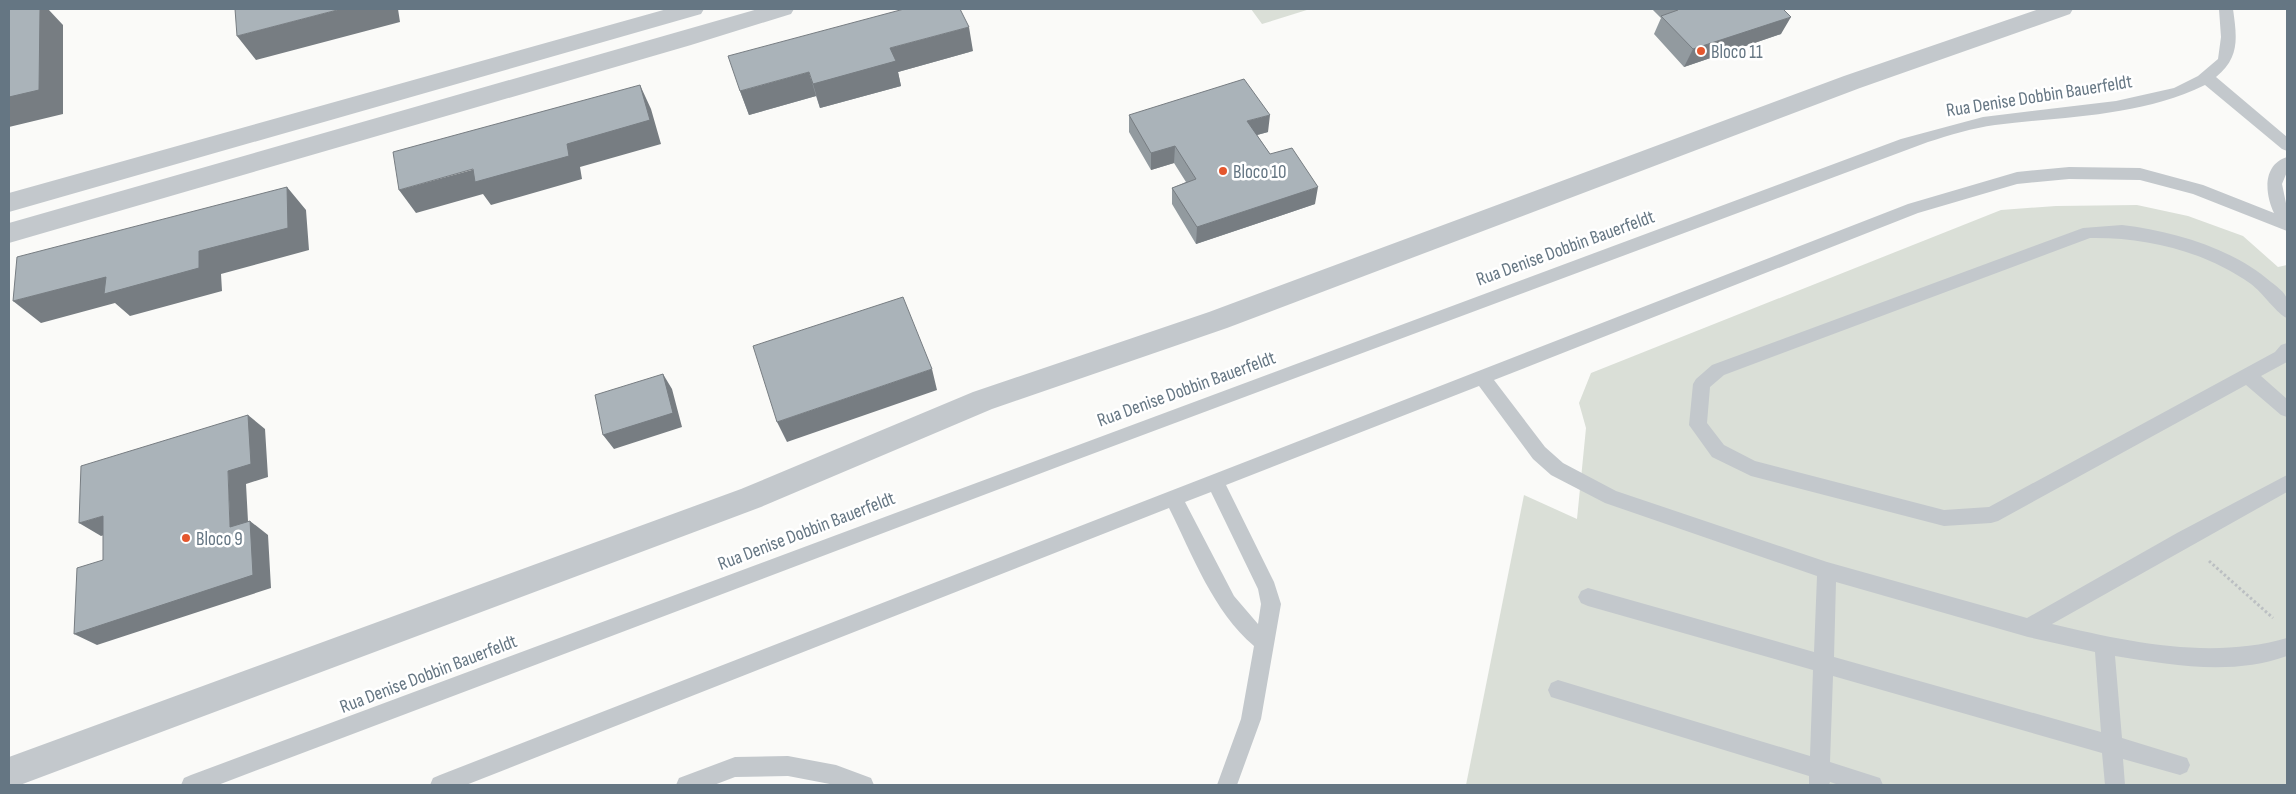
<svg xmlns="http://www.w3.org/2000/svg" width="2296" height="794" viewBox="0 0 2296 794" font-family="'Sofia Sans Condensed',sans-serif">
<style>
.green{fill:#dadfd7}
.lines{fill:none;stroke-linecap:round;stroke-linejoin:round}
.path{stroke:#bbbfc2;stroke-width:3;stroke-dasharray:2.5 2.5;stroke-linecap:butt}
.service{fill:#c3c8cc;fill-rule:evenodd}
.minor{fill:#c3c8cc;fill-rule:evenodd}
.wall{fill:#929a9f}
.shaded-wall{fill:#777d82}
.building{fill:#aab3b9;stroke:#777d82}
.poi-dot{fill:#e4572e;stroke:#fff;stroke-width:2}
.labels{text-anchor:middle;stroke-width:5;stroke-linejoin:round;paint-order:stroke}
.poi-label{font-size:19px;fill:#657683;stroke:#fff;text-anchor:start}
.street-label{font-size:19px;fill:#657683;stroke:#fff}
</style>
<rect width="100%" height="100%" fill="#fafaf8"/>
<path class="green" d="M 1251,9 L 1310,9 L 1262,24 Z
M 2137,205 L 2188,216 L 2243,236 L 2278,267 L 2287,265 L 2287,785 L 1466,785 L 1524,495 L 1577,519 L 1586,428 L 1579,403 L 1591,373 L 2001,210 L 2056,206 Z"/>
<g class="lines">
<path class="path" d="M 2209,561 L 2273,618"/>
<path class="service" d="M 2219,9 L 2233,9 C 2237,38 2240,57 2216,77 L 2287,137 L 2287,151 L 2282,149 L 2205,85 C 2139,117 2067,116 1995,125 C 1973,128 1950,135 1928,142 L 1068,463 L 218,785 L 181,785 L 184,778 L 191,775 L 1901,139 L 1983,117 L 2116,101 L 2174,88 L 2198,76 L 2218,59 L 2221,37 Z
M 2287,157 L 2287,172 L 2282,184 L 2287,208 L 2287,231 L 2193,194 L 2140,180 L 2069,179 L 2017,184 L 1918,213 L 1494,380 L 1545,447 L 1563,463 L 1616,491 L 1827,562 L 2027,618 L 2177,533 L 2287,475 L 2287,492 L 2052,624 C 2128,642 2211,660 2287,638 L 2287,656 C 2232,676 2171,665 2115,656 L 2122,738 L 2187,758 L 2190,765 L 2187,772 L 2180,775 L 2123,759 L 2125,785 L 2105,785 L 2102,753 L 1833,676 L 1830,762 L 1880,778 L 1883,785 L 1839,785 L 1830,782 L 1829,785 L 1809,785 L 1809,776 L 1551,697 L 1548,690 L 1551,683 L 1558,680 L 1810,756 L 1813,670 L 1588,606 L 1581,603 L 1578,597 L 1581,591 L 1588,588 L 1814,652 L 1817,576 L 1605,503 L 1551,475 L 1533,459 L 1479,386 L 1226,485 L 1274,582 L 1281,604 L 1261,719 L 1237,785 L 1217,785 L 1241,719 L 1254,646 C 1213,611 1193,556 1169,508 L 466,785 L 430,785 L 433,778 L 440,775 L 1908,204 L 2017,172 L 2069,167 L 2140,168 L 2203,185 L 2274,213 C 2265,194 2262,165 2287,157 ZM 1211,492 L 1258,589 L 1261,604 L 1258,624 L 1234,596 L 1185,502 ZM 1836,582 L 2028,637 L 2095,652 L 2101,732 L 1834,657 Z
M 2122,225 C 2173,231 2232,248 2271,282 C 2276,286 2285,292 2287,299 C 2289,304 2287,312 2287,318 C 2278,315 2262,292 2251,284 C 2204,251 2146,237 2090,238 L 1724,375 L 1710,387 L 1707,423 L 1724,445 L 1755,461 L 1944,510 L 1989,507 L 2275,352 L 2281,345 L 2287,343 L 2287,362 L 2261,376 L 2287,399 L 2287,417 L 2281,415 L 2246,385 L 1998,521 L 1991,523 L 1944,526 L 1751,476 L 1712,457 L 1689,425 L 1693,384 L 1696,379 L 1712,365 L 2083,228 Z
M 788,756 L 836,765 L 871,778 L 874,785 L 835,785 L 788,776 L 735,777 L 714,785 L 676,785 L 679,778 L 735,757 Z"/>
<path class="minor" d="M 667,9 L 704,9 L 701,14 L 9,212 L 9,193 Z
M 758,9 L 794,9 L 791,14 L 691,45 L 9,243 L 9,223 Z
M 2039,9 L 2073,9 L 2070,14 L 1860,88 L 1227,328 L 992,409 L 761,507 L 20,785 L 9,785 L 9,757 L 741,489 L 973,392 L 1209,312 L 1844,76 Z"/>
</g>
<path class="wall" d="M 1652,9 L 1783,9 L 1781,34 L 1684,67 L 1654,34 L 1661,18 Z
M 973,51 L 898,72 L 901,86 L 820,108 L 816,96 L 749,115 L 740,91 Z
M 1129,115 L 1268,132 L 1257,135 L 1270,154 L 1315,204 L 1196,244 L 1172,204 L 1172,188 L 1186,182 L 1174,163 L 1151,170 L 1129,132 Z"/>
<path class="shaded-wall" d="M 40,9 L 48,9 L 63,25 L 63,114 L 9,127 L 9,97 Z
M 341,9 L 398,9 L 400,22 L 256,60 L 237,36 Z
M 1791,17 L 1781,34 L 1684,67 L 1693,49 Z
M 969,27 L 973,51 L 898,72 L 901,86 L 820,108 L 813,84 L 890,48 Z
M 809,72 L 816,96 L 749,115 L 740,91 Z
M 640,85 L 651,109 L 661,144 L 580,167 L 582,179 L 491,205 L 483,194 L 416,213 L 399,190 L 567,144 Z
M 1270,115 L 1268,132 L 1246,138 L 1247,121 Z
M 1175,146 L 1174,163 L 1151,170 L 1151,153 Z
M 287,187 L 306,210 L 309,250 L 221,274 L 222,291 L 130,316 L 115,303 L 41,323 L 13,301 L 199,251 Z
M 1318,187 L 1315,204 L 1196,244 L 1197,227 Z
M 932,369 L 937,390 L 787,442 L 777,422 Z
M 663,374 L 672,389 L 682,427 L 614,449 L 603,435 Z
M 248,415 L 265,429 L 268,477 L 246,484 L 249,540 L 230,527 L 228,471 Z
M 103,516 L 124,529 L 101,536 L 79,523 Z
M 250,521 L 268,535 L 271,588 L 97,645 L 74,634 Z"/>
<path class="building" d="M 9,9 L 40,9 L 39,90 L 9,97 Z
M 235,9 L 341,9 L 237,36 Z
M 904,9 L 960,9 L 969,27 L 890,48 L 896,61 L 813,84 L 809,72 L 740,91 L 728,56 Z
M 1677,9 L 1783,9 L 1791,17 L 1693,49 L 1661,16 L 1678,10 Z
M 1244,79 L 1270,115 L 1247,121 L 1270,154 L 1292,148 L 1318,187 L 1197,227 L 1172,188 L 1196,179 L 1175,146 L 1151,153 L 1129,115 Z
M 640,85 L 650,120 L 567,144 L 569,156 L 475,182 L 473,169 L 399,190 L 393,152 Z
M 287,187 L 288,228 L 199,251 L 199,268 L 104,294 L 106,277 L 13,301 L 17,257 Z
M 903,297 L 932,369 L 777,422 L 753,346 Z
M 663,374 L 673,413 L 603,435 L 595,395 Z
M 248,415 L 251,464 L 228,471 L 230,527 L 250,521 L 253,575 L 74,634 L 77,568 L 103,560 L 103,516 L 79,523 L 81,466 Z"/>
<g class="poi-dot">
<circle cx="1701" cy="51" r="5"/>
<circle cx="1223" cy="171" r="5"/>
<circle cx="186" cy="538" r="5"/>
</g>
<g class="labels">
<g class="poi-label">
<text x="1711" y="58">Bloco 11</text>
<text x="1233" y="178">Bloco 10</text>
<text x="196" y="545">Bloco 9</text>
</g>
<g class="street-label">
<text transform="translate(2039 95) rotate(-9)" y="7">Rua Denise Dobbin Bauerfeldt</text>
<text transform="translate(1565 247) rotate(-20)" y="7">Rua Denise Dobbin Bauerfeldt</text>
<text transform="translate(1186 388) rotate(-20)" y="7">Rua Denise Dobbin Bauerfeldt</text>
<text transform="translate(806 530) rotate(-21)" y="7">Rua Denise Dobbin Bauerfeldt</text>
<text transform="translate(428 673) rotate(-21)" y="7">Rua Denise Dobbin Bauerfeldt</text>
</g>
</g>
<rect width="2296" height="794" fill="none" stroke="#657683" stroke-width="20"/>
</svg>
